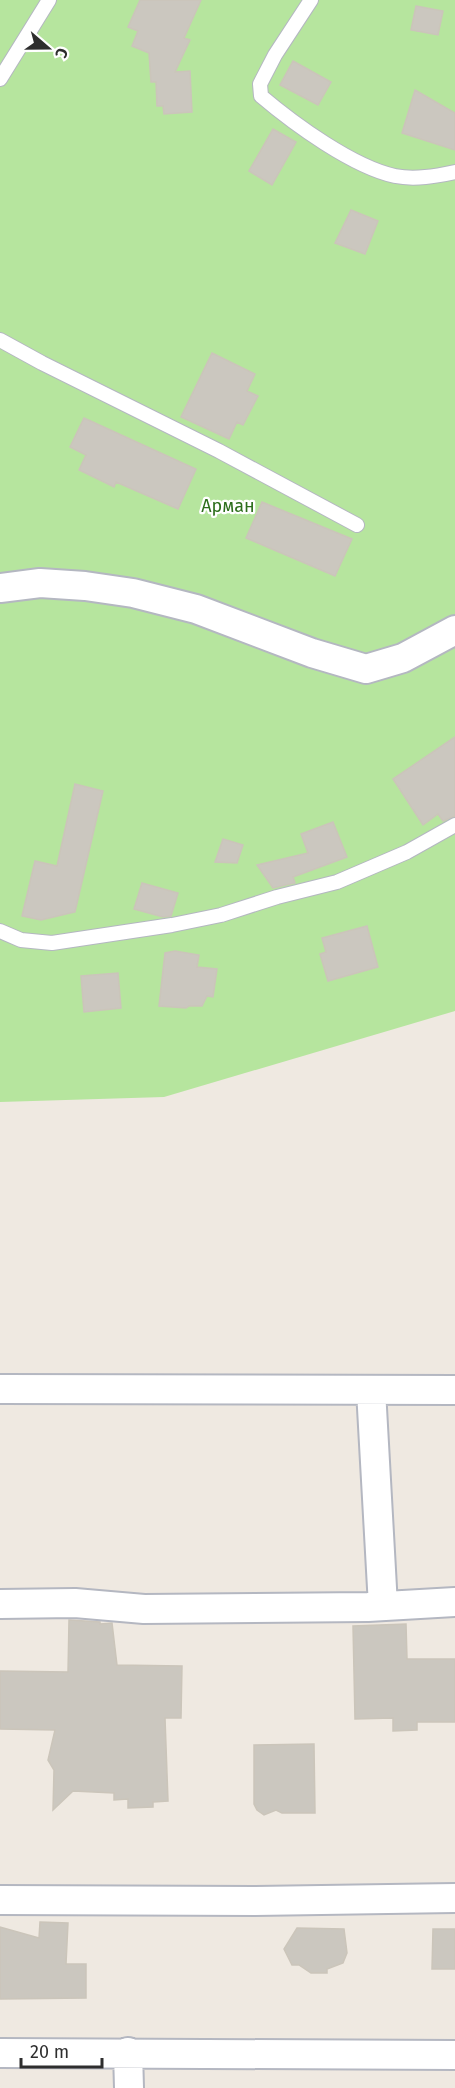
<svg xmlns="http://www.w3.org/2000/svg" width="455" height="2088" viewBox="0 0 455 2088" font-family="'Fira Sans',sans-serif">
<style>
.green{fill:#b6e59e}
.building{fill:#cbc7bf;stroke:#cbc5ba;stroke-width:1.5}
.lines{fill:none;stroke-linecap:round;stroke-linejoin:round}
.service-casing{stroke:#b4b7c1;stroke-width:16}
.minor-casing{stroke:#b4b7c1;stroke-width:32}
.service{stroke:#fff;stroke-width:14}
.minor{stroke:#fff;stroke-width:28}
.labels{text-anchor:middle;stroke-width:4.5;stroke-linejoin:round;paint-order:stroke}
.park-label{font-size:18px;fill:#2c6e1b;stroke:#fff}
</style>
<rect width="100%" height="100%" fill="#efe9e1"/>
<path class="green" d="M 0,0 L 455,0 L 455,1011 L 164,1097 L 0,1102 Z"/>
<path class="building" d="M 140,0 L 201,0 L 184,38 L 190,40 L 175,72 L 190,71 L 192,112 L 164,114 L 163,106 L 157,106 L 156,82 L 151,82 L 149,53 L 132,46 L 138,31 L 128,27 Z
M 416,6 L 443,11 L 438,35 L 411,30 Z
M 293,61 L 331,82 L 318,105 L 280,85 Z
M 415,90 L 455,113 L 455,150 L 402,133 Z
M 273,129 L 296,142 L 272,185 L 249,171 Z
M 351,210 L 378,221 L 365,254 L 335,243 Z
M 212,353 L 255,374 L 247,391 L 258,396 L 243,425 L 237,422 L 229,439 L 181,417 Z
M 84,418 L 196,469 L 178,509 L 116,482 L 114,487 L 79,470 L 86,455 L 70,447 Z
M 262,502 L 352,539 L 335,576 L 246,538 Z
M 455,737 L 455,816 L 443,821 L 438,814 L 423,825 L 393,779 Z
M 75,784 L 103,791 L 75,912 L 41,920 L 22,916 L 35,861 L 57,866 Z
M 333,822 L 347,857 L 293,877 L 295,883 L 273,888 L 257,865 L 308,853 L 301,834 Z
M 223,839 L 243,845 L 237,863 L 215,862 Z
M 142,883 L 178,893 L 171,916 L 163,917 L 134,909 Z
M 367,926 L 378,967 L 328,981 L 320,954 L 326,952 L 322,938 Z
M 175,951 L 199,955 L 197,967 L 217,969 L 213,997 L 207,996 L 202,1006 L 189,1006 L 186,1008 L 159,1006 L 165,953 Z
M 118,973 L 121,1008 L 84,1012 L 81,976 Z
M 69,1620 L 100,1622 L 100,1624 L 112,1623 L 117,1665 L 182,1666 L 181,1718 L 165,1718 L 168,1801 L 153,1802 L 153,1807 L 128,1808 L 128,1799 L 114,1800 L 114,1793 L 73,1791 L 53,1810 L 54,1770 L 48,1760 L 55,1730 L 0,1729 L 0,1671 L 68,1672 Z
M 406,1624 L 407,1659 L 455,1659 L 455,1722 L 417,1722 L 417,1730 L 393,1731 L 393,1718 L 355,1719 L 353,1626 Z
M 314,1744 L 315,1813 L 282,1813 L 276,1810 L 264,1815 L 257,1810 L 254,1804 L 254,1745 Z
M 40,1922 L 68,1923 L 66,1964 L 86,1964 L 86,1998 L 0,1999 L 0,1927 L 39,1938 Z
M 297,1928 L 344,1929 L 347,1953 L 343,1963 L 327,1969 L 327,1973 L 311,1973 L 299,1965 L 292,1965 L 284,1949 Z
M 433,1929 L 455,1929 L 455,1969 L 432,1969 Z"/>
<g class="lines">
<g class="service-casing">
<path id="service" d="M 311,0 L 275,55 L 260,84 L 261,96 C 294,124 353,167 395,176 C 415,180 436,176 455,172
M 0,79 L 49,0
M 0,340 L 42,363 L 219,451 L 357,525
M 0,931 L 21,940 L 52,943 L 172,925 L 221,915 L 277,897 L 337,882 L 407,852 L 455,825"/>
</g>
<g class="minor-casing">
<path id="minor" d="M 0,588 L 40,583 L 85,586 L 133,593 L 196,609 L 312,653 L 366,669 L 403,658 L 455,630
M 0,1389 L 455,1390
M 371,1390 L 383,1606
M 0,1604 L 75,1603 L 144,1609 L 368,1607 L 455,1602
M 0,1900 L 255,1901 L 455,1898
M 128,2052 L 129,2088
M 0,2053 L 455,2055"/>
</g>
<use href="#service" class="service"/>
<use href="#minor" class="minor"/>
</g>
<g class="labels">
<g class="park-label">
<text x="228" y="512">Арман</text>
</g>
</g>
<g transform="translate(48 48) rotate(110)" stroke="#ffffff" stroke-width="4.5" paint-order="stroke">
<path d="M0-4.5L10 22L0 15L-10 22Z" fill="#2e2e2e"/>
<text y="-9" font-size="16" font-weight="bold" text-anchor="middle" fill="#2e2e2e">С</text>
</g>
<path d="M21 2058v9h81v-9" fill="none" stroke="#2e2e2e" stroke-width="3"/>
<text x="30" y="2058" font-size="18" fill="#2e2e2e" stroke="#ffffff" stroke-width="4.5" paint-order="stroke">20 m</text>
</svg>
